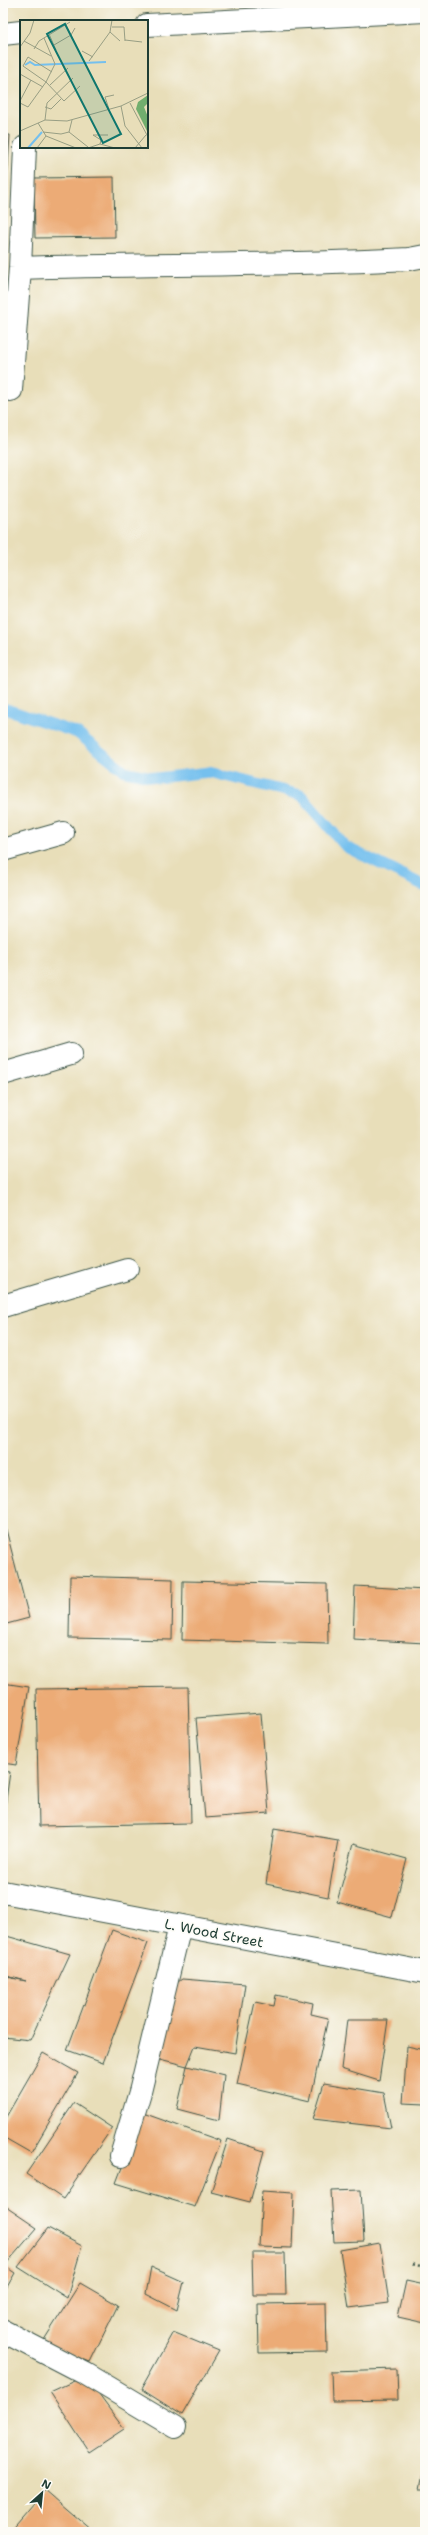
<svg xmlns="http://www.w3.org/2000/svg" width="428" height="2535" viewBox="0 0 428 2535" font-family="'Shantell Sans',sans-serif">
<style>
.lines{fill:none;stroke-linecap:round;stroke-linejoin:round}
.stream{stroke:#75c0ee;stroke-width:11}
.building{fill:#ecab76}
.minor-casing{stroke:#3d5548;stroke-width:24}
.major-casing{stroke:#3d5548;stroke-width:24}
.path{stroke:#3d5548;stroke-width:2.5;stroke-dasharray:3 3;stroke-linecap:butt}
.minor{stroke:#fff;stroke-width:22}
.major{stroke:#fff;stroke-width:22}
.labels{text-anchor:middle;stroke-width:3.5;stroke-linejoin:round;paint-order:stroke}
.street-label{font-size:14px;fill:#1f3d34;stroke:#fdfcf7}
.inset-river{fill:none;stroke:#75c0ee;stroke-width:2}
.inset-road{fill:none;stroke:#989e84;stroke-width:1}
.view{fill:#0f766e;fill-opacity:0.15;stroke:#0f766e;stroke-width:2}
.inset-edge{fill:none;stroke:#1f3d34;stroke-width:2}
</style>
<rect width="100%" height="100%" fill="#fdfcf7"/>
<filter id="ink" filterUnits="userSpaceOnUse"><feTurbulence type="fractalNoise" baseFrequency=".025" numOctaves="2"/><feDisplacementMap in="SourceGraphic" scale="8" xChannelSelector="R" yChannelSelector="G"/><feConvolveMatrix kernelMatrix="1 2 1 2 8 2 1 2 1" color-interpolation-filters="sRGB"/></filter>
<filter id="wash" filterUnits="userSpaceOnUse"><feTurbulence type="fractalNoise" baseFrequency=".012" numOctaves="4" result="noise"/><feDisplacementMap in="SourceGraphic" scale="16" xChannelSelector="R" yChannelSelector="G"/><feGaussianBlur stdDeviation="0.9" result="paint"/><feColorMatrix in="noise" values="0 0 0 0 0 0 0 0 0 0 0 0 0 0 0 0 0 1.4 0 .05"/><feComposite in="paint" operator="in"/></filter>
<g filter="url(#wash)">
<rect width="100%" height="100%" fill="#e8deb9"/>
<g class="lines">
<path class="stream" d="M 3,708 L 77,733 L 125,771 L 157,778 L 209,772 L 301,795 L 346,847 L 425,886"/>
</g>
<g id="blocks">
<path class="building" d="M 3,135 L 10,135 L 7,181 L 3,181 Z
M 114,177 L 115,237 L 35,238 L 34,178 Z
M 3,186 L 6,186 L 4,210 L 3,210 Z
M 3,1518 L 29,1618 L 3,1625 Z
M 70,1576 L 173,1579 L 172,1640 L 69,1638 Z
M 183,1581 L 327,1584 L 328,1644 L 182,1640 Z
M 355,1586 L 425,1590 L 425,1643 L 353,1639 Z
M 3,1683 L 29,1687 L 16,1765 L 3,1763 Z
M 188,1687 L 191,1823 L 39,1826 L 36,1689 Z
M 261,1713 L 269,1813 L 205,1818 L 196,1718 Z
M 3,1771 L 10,1772 L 4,1814 L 3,1814 Z
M 274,1829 L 338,1840 L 328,1897 L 266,1884 Z
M 353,1844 L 407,1859 L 392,1917 L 337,1902 Z
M 112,1930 L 148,1943 L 103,2063 L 67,2050 Z
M 3,1935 L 70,1954 L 30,2040 L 3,2037 L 3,1976 L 26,1981 L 3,1975 Z
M 182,1979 L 245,1984 L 235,2053 L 195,2046 L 187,2066 L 224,2075 L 219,2120 L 177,2109 L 187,2066 L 156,2058 L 178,1982 Z
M 276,1995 L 313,2003 L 311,2014 L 328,2018 L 310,2101 L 237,2084 L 255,2002 L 274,2006 Z
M 347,2020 L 388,2020 L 379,2081 L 341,2069 Z
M 407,2046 L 425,2050 L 425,2104 L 403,2103 Z
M 43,2053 L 78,2073 L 31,2153 L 3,2137 L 3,2122 Z
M 324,2083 L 384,2093 L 391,2128 L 313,2119 Z
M 74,2103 L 112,2128 L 63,2199 L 26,2174 Z
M 143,2113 L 221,2141 L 195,2207 L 116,2183 Z
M 228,2139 L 264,2151 L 250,2202 L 211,2192 Z
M 361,2190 L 364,2241 L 334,2242 L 331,2191 Z
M 262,2191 L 294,2193 L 292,2248 L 259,2247 Z
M 3,2205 L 37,2228 L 6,2264 L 3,2263 Z
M 48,2228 L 82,2246 L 67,2298 L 18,2267 Z
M 380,2243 L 389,2303 L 349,2308 L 340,2250 Z
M 252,2253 L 285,2253 L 286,2295 L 253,2295 Z
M 3,2265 L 15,2273 L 3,2294 Z
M 151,2267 L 184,2282 L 177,2310 L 146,2294 Z
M 406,2281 L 425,2285 L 425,2323 L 398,2317 Z
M 80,2283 L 118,2305 L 90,2362 L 42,2343 Z
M 326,2303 L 327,2352 L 259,2353 L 258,2304 Z
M 173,2332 L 219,2351 L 182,2415 L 141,2389 Z
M 397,2369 L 398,2400 L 332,2401 L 331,2371 Z
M 85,2376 L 124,2429 L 89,2452 L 50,2392 Z
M 424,2468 L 425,2488 L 420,2488 Z
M 45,2490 L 94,2532 L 9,2532 Z"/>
</g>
</g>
<g filter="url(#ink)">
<use href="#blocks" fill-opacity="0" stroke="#3d5548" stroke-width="1"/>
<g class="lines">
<g class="minor-casing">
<path id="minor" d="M 147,25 L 425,11
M 3,34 L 21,32
M 20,268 C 150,264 279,266 409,259 L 425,256
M 11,390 L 20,268 L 25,147
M 3,850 L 63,833
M 3,1074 L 71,1054
M 3,1306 L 127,1269
M 121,2156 L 140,2092 L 180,1926
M 3,2331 L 86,2374 L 175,2427"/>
</g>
<g class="major-casing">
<path id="major" d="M 3,1892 L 425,1972"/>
</g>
<path class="path" d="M 412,2264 L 425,2267"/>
<use href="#minor" class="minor"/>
<use href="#major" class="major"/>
</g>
</g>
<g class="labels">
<g class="street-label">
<text transform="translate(214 1933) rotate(11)" y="5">L. Wood Street</text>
</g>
</g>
<g transform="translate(20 20)">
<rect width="128" height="128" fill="#e8deb9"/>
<path d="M 128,75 L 128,83 L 124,87 L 128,97 L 128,113 L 116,89 L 118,82 Z" fill="#71ae6e"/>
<path class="inset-river" d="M 5,45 L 10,42 L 15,45 L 86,42M 8,128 L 22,112"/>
<path class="inset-road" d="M 92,7 L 104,7 L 105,21M 90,12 L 100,21M 29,14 L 36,30M 24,18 L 35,44 L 26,62M 105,20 L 122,22M 4,21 L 31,36M 34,25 L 51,15 L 55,8M 0,27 L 10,13 L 14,0M 14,29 L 19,21 L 50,2M 62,31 L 73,37M 69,41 L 90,12 L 92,0M 32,52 L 8,37 L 3,46 L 26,62 L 44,81 L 60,66M 0,54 L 23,67M 30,65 L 48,48M 0,81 L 11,60M 0,83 L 8,87 L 26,62M 110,83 L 128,117M 101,86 L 105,106 L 122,128M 25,87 L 31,89 L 41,79M 89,89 L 85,77 L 94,75M 25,100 L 27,83 L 53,58M 18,103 L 26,116 L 56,128M 0,111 L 25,100 L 47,101 L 101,86 L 128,73M 23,112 L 41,114 L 49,112M 49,112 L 68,127M 49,112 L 52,100M 80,124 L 81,120 L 73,115 L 88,115M 17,128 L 26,116M 68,128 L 80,124 L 95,128M 115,128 L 126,115"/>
<path class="view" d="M 45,4 L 101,114 L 83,123 L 27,14 Z"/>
<rect width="128" height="128" class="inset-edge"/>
</g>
<rect width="428" height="2535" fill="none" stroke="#fdfcf7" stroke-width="16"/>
<g transform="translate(42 2493) rotate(27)" stroke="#fdfcf7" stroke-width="3" paint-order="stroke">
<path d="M0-3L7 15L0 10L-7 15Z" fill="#1f3d34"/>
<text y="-6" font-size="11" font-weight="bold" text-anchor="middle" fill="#1f3d34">N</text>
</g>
</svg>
